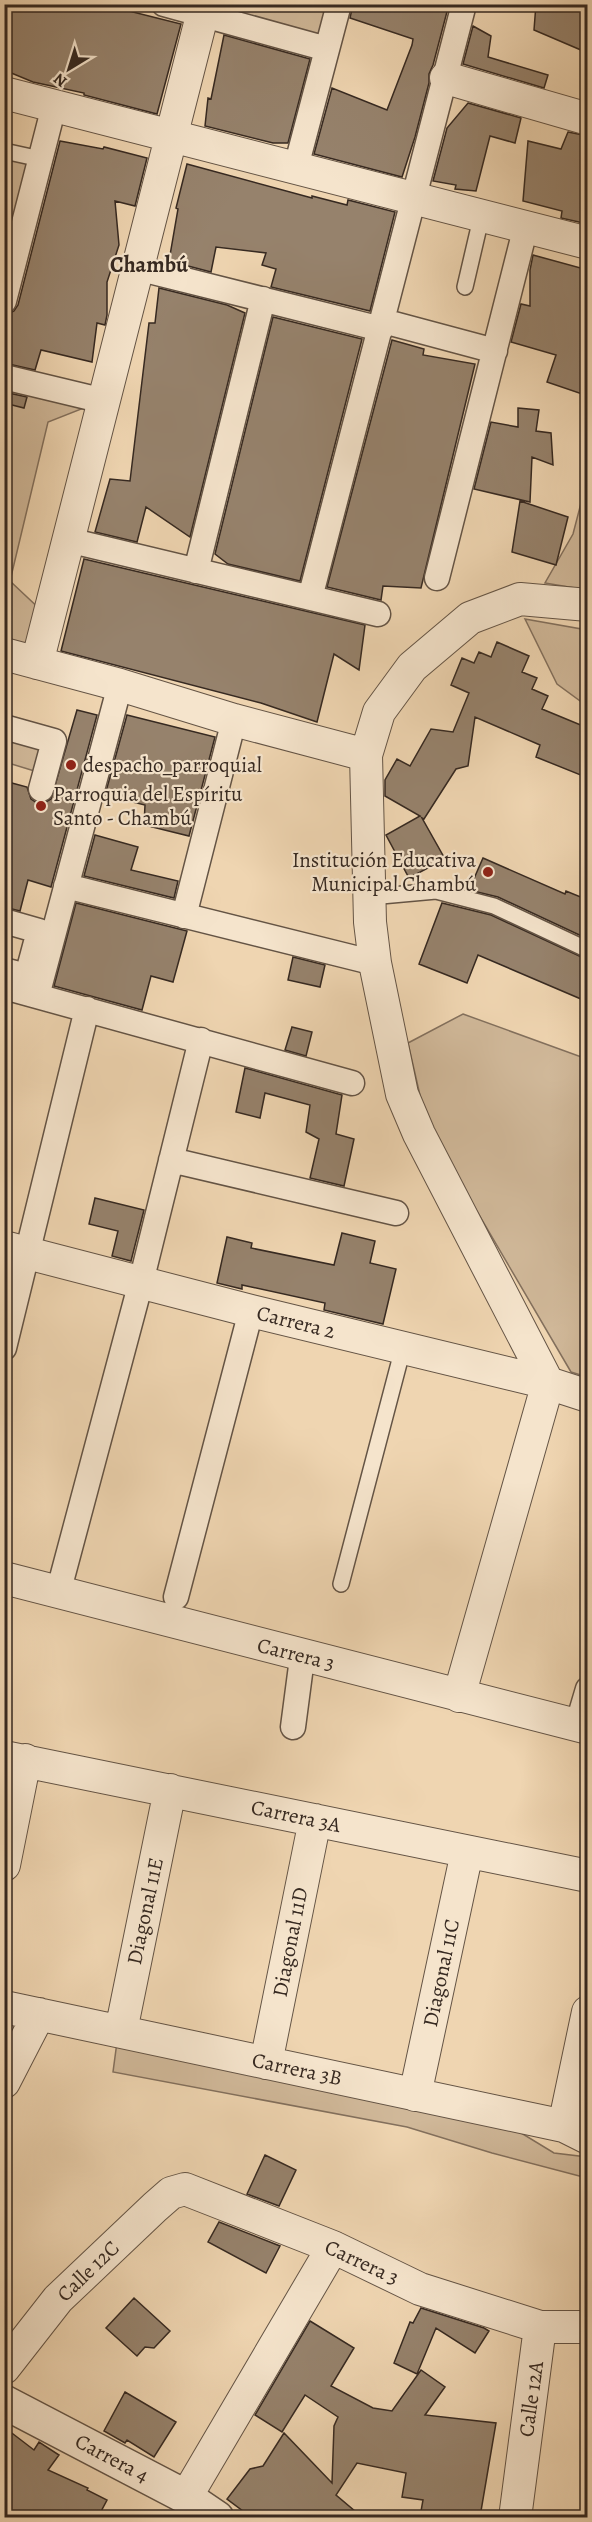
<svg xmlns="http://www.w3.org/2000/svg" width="592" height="2522" viewBox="0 0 592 2522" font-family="Alegreya,serif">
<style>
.green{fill:#d0b899;stroke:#83705d;stroke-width:1.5}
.building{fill:#96826c;stroke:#362921;stroke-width:1.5}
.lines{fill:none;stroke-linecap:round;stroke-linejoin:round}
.service-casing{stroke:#645445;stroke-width:18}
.pedestrian-casing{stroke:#645445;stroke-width:27}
.minor-casing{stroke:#645445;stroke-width:34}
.tertiary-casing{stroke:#645445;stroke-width:36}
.service{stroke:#f5e4cc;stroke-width:15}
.pedestrian{stroke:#f5e4cc;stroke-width:24}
.minor{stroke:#f5e4cc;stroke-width:32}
.tertiary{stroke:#f5e4cc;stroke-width:33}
.poi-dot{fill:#8f2418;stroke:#f5e4cc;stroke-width:2}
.labels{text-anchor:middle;stroke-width:4.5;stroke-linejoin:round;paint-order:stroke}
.poi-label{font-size:21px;fill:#362921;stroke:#f5e4cc;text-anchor:start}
.street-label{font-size:21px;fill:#362921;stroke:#f5e4cc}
.neighbourhood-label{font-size:22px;font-weight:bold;fill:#362921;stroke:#f5e4cc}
</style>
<rect width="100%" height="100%" fill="#efd5b1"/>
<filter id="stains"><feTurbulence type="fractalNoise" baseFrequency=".00333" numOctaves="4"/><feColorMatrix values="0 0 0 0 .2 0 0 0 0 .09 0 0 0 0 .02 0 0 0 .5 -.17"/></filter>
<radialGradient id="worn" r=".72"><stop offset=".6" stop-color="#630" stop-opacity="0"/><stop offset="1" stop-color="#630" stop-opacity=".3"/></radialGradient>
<path class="green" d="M 208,5 L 334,5 L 324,42 Z
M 5,157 L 34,164 L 5,291 Z
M 4,382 L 94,404 L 48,422 L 10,581 L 44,613 L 34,654 L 5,646 Z
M 587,480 L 587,590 L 545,583 L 573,534 Z
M 525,619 L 587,630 L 587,706 L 557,684 Z
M 11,734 L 49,744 L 41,773 L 5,762 Z
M 463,1014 L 587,1059 L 587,1377 L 571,1372 L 427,1126 L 408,1043 Z
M 117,2042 L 513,2128 L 554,2153 L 587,2157 L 587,2178 L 492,2153 L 407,2127 L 113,2072 Z"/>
<path class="building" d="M 4,4 L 101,4 L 181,24 L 157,114 L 84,95 L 84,93 L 33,82 L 4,70 Z
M 353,4 L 449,4 L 433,65 L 429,74 L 429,83 L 415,137 L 402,177 L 314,154 L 332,88 L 387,110 L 412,45 L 413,39 L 350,18 Z
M 536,4 L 588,4 L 588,53 L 534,30 Z
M 473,26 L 491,36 L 488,57 L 548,75 L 544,88 L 463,64 Z
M 224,35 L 310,59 L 288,143 L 273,143 L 205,126 L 208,98 L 211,99 Z
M 468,103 L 521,118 L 515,143 L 490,136 L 476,191 L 455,189 L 456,185 L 433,181 L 447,128 Z
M 568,132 L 588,136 L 588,224 L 561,218 L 562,211 L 523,201 L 528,141 L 561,149 Z
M 60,141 L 103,149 L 104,147 L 147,158 L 135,206 L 115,201 L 119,245 L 107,282 L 107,315 L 105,325 L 97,323 L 92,362 L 41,350 L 35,370 L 4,363 L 4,319 L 6,315 L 14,311 L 18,305 Z
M 187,164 L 312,198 L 312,196 L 347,205 L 348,200 L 395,212 L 370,311 L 271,287 L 276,269 L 262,265 L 266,253 L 216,247 L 211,272 L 169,261 L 178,209 L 176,208 Z
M 533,255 L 588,270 L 588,396 L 547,382 L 556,355 L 511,342 L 521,304 L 530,306 L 530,270 Z
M 159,288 L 227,305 L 245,313 L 190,537 L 146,507 L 137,542 L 95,532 L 110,479 L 130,481 L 149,323 L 155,323 Z
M 273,317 L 362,339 L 300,581 L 228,564 L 215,554 Z
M 392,340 L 424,349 L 423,355 L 475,364 L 421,588 L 383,586 L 381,600 L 327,587 Z
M 4,392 L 27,397 L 24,408 L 4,403 Z
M 518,408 L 539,410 L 536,431 L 551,433 L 553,465 L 532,457 L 530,502 L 474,489 L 491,422 L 518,427 Z
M 520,501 L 568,517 L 556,565 L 512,552 Z
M 84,559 L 365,625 L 359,670 L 334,654 L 317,722 L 261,703 L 61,651 Z
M 497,642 L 529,656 L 522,672 L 537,678 L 532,689 L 548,696 L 542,709 L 588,728 L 588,778 L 536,757 L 540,745 L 475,717 L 468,766 L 456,769 L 424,819 L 422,818 L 445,859 L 409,878 L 386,835 L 420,816 L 385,796 L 385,780 L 397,759 L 410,766 L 431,729 L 453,732 L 469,693 L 451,685 L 462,658 L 474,663 L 479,652 L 491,657 Z
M 77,710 L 97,715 L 51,887 L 28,880 L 20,911 L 4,907 L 4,797 L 8,782 L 27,787 L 31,799 L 37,803 L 44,803 L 51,799 Z
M 127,715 L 215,737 L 189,836 L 144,825 L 145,805 L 105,795 Z
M 95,835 L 138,847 L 131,870 L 178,881 L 174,898 L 84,876 Z
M 483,858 L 565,894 L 566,891 L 588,900 L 588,939 L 498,897 L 469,890 Z
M 76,903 L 187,931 L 173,982 L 151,976 L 142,1010 L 54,986 Z
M 442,903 L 491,915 L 588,960 L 588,1002 L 478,955 L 467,983 L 419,964 Z
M 293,957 L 325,965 L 320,987 L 288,980 Z
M 292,1027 L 312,1032 L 306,1056 L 285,1050 Z
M 245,1068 L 342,1095 L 336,1134 L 354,1139 L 344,1186 L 310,1178 L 319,1139 L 306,1132 L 310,1105 L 265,1093 L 260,1118 L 236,1112 Z
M 95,1198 L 144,1210 L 131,1261 L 112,1256 L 118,1231 L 89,1224 Z
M 342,1233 L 375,1241 L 370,1263 L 396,1269 L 383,1324 L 324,1310 L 325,1303 L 242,1285 L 242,1289 L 217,1283 L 227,1237 L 252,1243 L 251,1248 L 334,1265 Z
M 265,2155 L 296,2170 L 279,2206 L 247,2194 Z
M 219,2222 L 280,2246 L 266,2273 L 208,2242 Z
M 134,2298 L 170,2331 L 154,2348 L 145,2347 L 137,2356 L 106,2328 Z
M 421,2308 L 484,2328 L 489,2331 L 475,2353 L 436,2328 L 417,2374 L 394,2363 L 410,2322 L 413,2323 Z
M 310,2321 L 354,2348 L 331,2386 L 373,2408 L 392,2411 L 421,2370 L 445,2387 L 425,2415 L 496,2423 L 480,2517 L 420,2517 L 423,2500 L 402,2497 L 406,2473 L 357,2463 L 336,2495 L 362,2517 L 251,2517 L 227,2499 L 250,2469 L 263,2466 L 284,2433 L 332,2483 L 334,2426 L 338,2417 L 305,2395 L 282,2432 L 255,2415 Z
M 125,2392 L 176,2422 L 154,2457 L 127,2440 L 125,2443 L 104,2431 Z
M 4,2427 L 34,2450 L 39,2442 L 59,2455 L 48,2470 L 88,2488 L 87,2490 L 107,2500 L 98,2517 L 4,2517 Z"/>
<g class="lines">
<g class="service-casing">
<path id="service" d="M 4,151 L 36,158
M 465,287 L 482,214
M 370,897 L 436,891 L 494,906 L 588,950
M 341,1584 L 403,1348"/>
</g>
<g class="pedestrian-casing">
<path id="pedestrian" d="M 164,4 L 327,49
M 296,167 L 339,4
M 137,268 L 381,329
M 4,301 L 54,106
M 383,321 L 495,351
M 4,377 L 104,401
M 68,540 L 378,614
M 196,571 L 263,299
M 437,578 L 526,226
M 310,598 L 464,4
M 4,727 L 54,741 L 41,789
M 66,886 L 375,963
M 184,916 L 234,720
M 4,921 L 39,931 L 27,976 L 4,970
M 4,987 L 352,1083
M 37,996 L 120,685
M 171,1160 L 396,1213
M 4,1348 L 87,1009
M 58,1593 L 141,1282 L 201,1040
M 176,1597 L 251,1311
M 577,1726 L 588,1689
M 293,1727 L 301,1666"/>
</g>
<g class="minor-casing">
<path id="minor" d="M 446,78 L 588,119
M 4,93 L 588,243
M 4,654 L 120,685 L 234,720 L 366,755
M 37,663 L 205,4
M 4,1247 L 251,1311 L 548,1383 L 588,1396
M 4,1578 L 588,1728
M 459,1696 L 548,1383 L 419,1134 L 402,1094 L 375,963 L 370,922 L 366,755 L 379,712 L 412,667 L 470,618 L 520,599 L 588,605
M 4,1757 L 588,1876
M 4,1865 L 25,1760
M 4,2007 L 564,2126 L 588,2138
M 121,2031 L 170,1790
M 266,2063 L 315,1820
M 4,2082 L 39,2014
M 415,2095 L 467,1852
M 564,2126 L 588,2012
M 4,2368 L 58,2299 L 155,2207 L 171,2193 L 185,2189 L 333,2247 L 420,2289 L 540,2327 L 588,2327
M 186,2497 L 333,2247
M 515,2518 L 540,2327"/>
</g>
<g class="tertiary-casing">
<path id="tertiary" d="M 4,2402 L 186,2497 L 217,2518"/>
</g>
<use href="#service" class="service"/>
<use href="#pedestrian" class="pedestrian"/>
<use href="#minor" class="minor"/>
<use href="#tertiary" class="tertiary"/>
</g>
<g class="poi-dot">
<circle cx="71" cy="765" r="6"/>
<circle cx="41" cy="806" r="6"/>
<circle cx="488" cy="872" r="6"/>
</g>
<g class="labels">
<g class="poi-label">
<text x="83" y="772">despacho_parroquial</text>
<text x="53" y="801">Parroquia del Espíritu<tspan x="53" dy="24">Santo - Chambú</tspan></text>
<text x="476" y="867" text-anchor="end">Institución Educativa<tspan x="476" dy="24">Municipal Chambú</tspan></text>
</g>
<g class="street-label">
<text transform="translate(296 1322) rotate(14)" y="7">Carrera 2</text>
<text transform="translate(296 1654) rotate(14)" y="7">Carrera 3</text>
<text transform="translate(296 1816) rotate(12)" y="7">Carrera 3A</text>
<text transform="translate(145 1911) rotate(-78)" y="7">Diagonal 11E</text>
<text transform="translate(290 1942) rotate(-79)" y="7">Diagonal 11D</text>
<text transform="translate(441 1973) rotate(-78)" y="7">Diagonal 11C</text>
<text transform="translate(297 2069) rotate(12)" y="7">Carrera 3B</text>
<text transform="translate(362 2262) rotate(25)" y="7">Carrera 3</text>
<text transform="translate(88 2271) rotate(-44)" y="7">Calle 12C</text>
<text transform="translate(531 2399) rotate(-82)" y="7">Calle 12A</text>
<text transform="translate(112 2458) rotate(28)" y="7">Carrera 4</text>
</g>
<g class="neighbourhood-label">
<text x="149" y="272">Chambú</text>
</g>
</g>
<rect width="592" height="2522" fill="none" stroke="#efd5b1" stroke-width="24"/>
<rect x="6" y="6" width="580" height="2510" fill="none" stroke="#362921" stroke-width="3"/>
<rect x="12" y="12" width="568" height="2498" fill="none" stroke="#362921" stroke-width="1.5"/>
<g transform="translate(69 69) rotate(218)" stroke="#f5e4cc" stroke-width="4.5" paint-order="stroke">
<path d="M0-4.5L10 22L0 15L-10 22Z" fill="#362921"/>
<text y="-9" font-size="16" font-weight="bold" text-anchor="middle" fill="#362921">N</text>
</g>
<rect width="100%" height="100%" filter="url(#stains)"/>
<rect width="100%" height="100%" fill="url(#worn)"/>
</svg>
